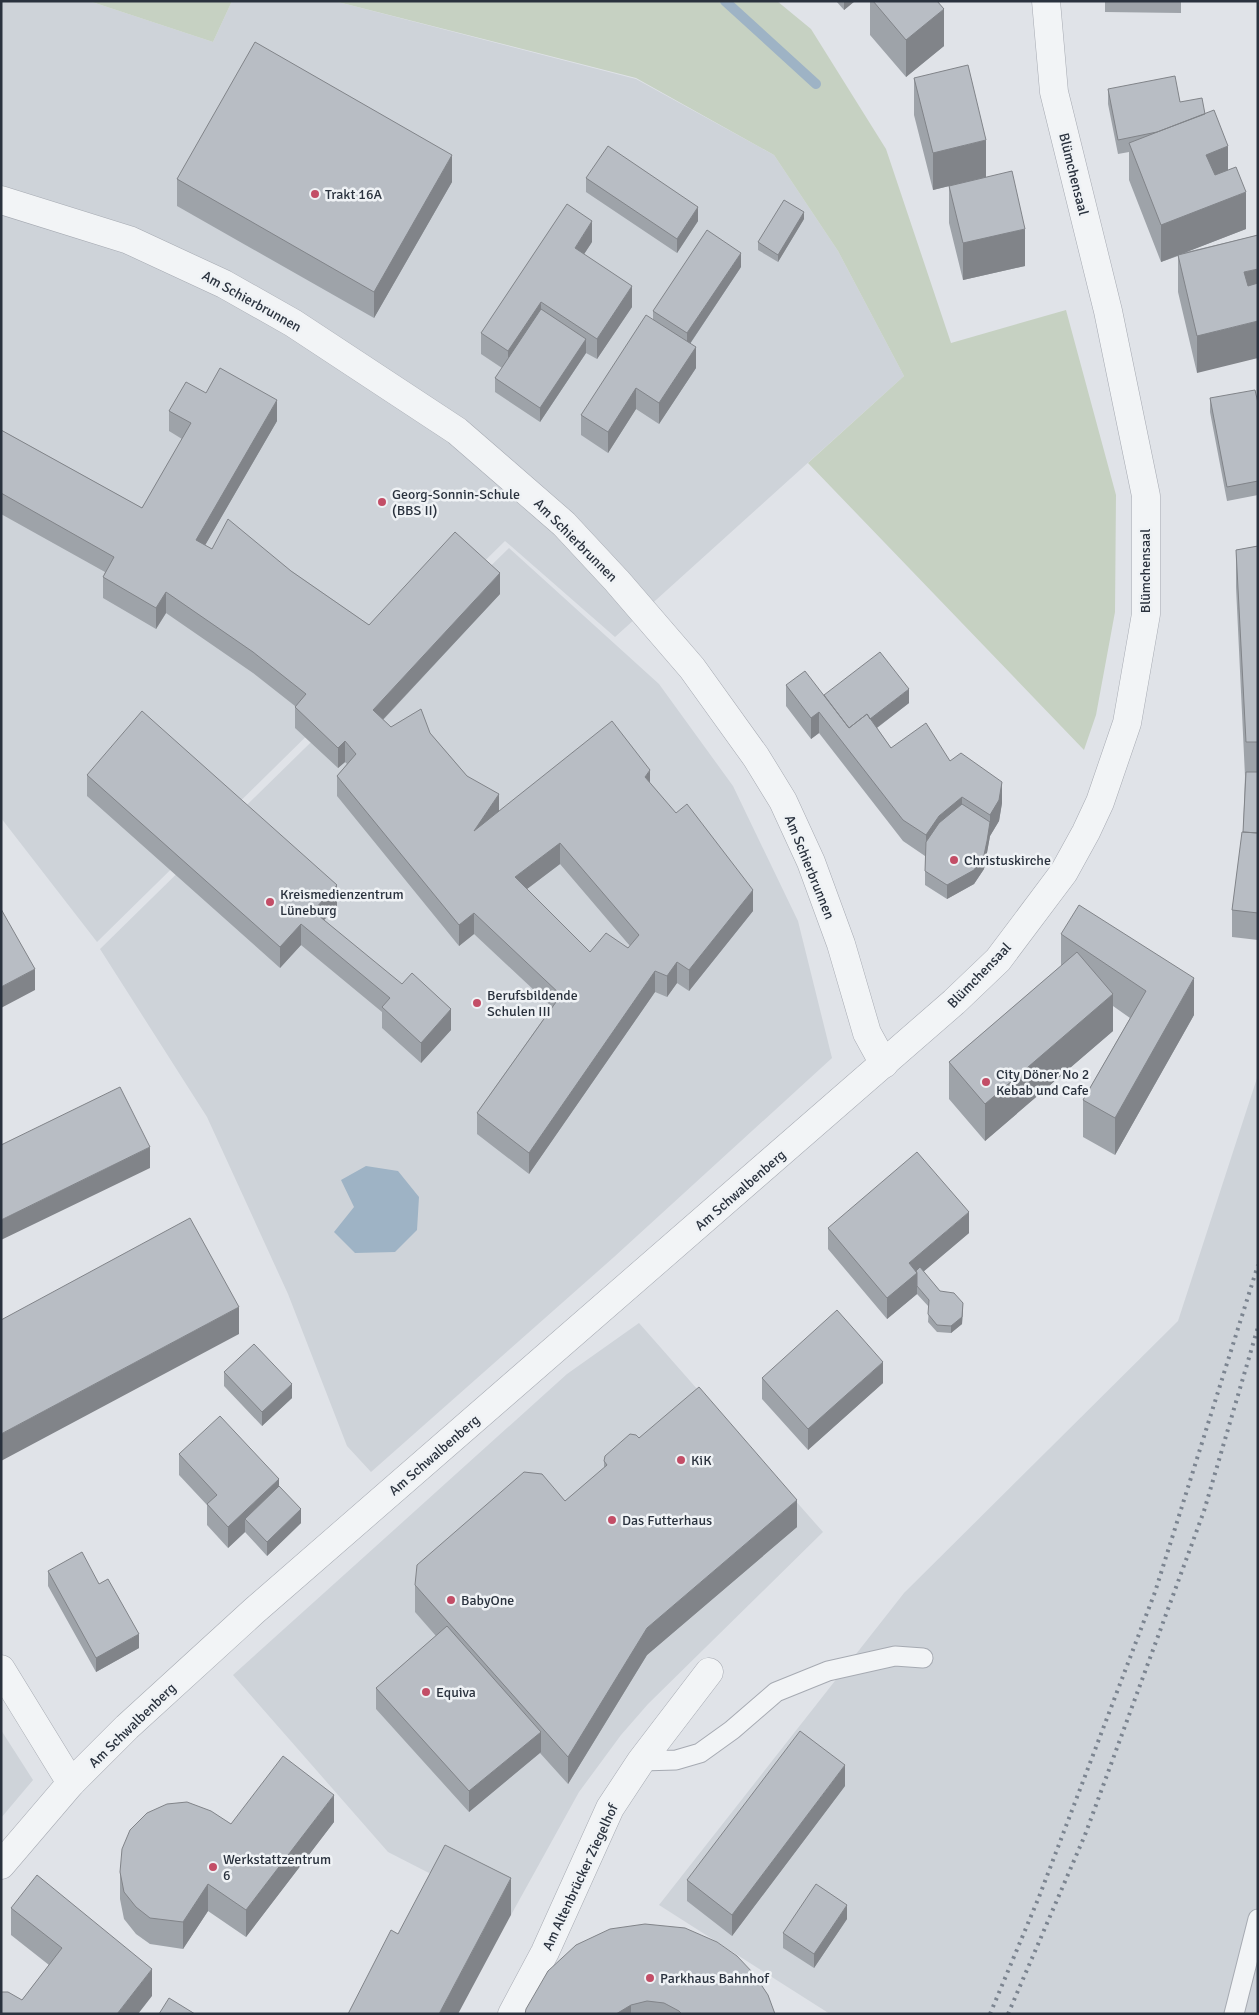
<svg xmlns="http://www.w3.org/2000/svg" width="1259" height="2015" viewBox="0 0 1259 2015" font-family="Signika,sans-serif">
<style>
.built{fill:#ced3d9}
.green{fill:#c6d1c2}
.water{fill:#9eb3c5}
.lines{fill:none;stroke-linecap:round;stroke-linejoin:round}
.stream{stroke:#9eb3c5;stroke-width:10}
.service-casing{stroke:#a6aab2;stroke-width:21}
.minor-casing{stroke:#a6aab2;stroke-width:29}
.tertiary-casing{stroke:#a6aab2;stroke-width:29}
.service{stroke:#f2f4f6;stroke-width:19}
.minor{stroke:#f2f4f6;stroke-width:28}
.tertiary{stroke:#f2f4f6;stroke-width:28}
.rail{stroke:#7b8490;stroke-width:4;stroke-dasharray:2.5 5;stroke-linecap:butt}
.wall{fill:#9ea3a9;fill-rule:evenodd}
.shaded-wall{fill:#818489}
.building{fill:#b8bdc4;stroke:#818489;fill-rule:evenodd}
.poi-dot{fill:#c34e67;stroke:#eff2f5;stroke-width:2}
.labels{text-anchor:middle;stroke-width:5;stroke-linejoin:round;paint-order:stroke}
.street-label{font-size:14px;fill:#2a323e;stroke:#eff2f5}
.poi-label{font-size:14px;fill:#2a323e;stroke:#eff2f5;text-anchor:start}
</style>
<rect width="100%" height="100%" fill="#e0e3e8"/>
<path class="built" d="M 1,1 L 89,1 L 213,42 L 232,1 L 334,1 L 636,79 L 774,155 L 838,251 L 904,376 L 615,637 L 505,541 L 97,942 L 1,818 Z
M 509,548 L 659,684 L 733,786 L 798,921 L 832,1058 L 614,1257 L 371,1472 L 347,1446 L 288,1294 L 207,1117 L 100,949 Z
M 1258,1075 L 1258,2014 L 830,2014 L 659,1905 L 904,1593 L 1178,1321 Z
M 639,1323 L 823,1532 L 648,1704 L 621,1735 L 579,1792 L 511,1915 L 388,1852 L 233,1675 L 567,1374 Z
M 1,1730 L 33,1780 L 1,1818 Z"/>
<path class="green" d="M 89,1 L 232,1 L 213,42 Z
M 334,1 L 777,1 L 811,29 L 886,149 L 951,343 L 1066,310 L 1116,495 L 1115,612 L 1096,715 L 1084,750 L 808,463 L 904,376 L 838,251 L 774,155 L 636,78 Z"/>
<path class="water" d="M 366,1166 L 398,1171 L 419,1197 L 417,1230 L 395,1252 L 355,1253 L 334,1232 L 354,1207 L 341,1180 Z"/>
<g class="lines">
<path class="stream" d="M 725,1 L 816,84"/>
<g class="service-casing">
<path id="service" d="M 641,1761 L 676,1760 L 700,1753 L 732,1730 L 776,1692 L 828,1671 L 895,1656 L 923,1658
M 1234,2014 L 1258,1919"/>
</g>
<g class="minor-casing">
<path id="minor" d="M 1,200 L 129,240 L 224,284 L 293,323 L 457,431 L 564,524 L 617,581 L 692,668 L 756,757 L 783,801 L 811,862 L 841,944 L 867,1033 L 884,1064
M 1,1669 L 71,1783
M 512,2014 L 545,1952 L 610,1808 L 641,1761 L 709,1672"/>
</g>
<g class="tertiary-casing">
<path id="tertiary" d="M 1,1865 L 71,1783 L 127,1727 L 254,1611 L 954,1002 L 998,960 L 1064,872 L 1086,832 L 1100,802 L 1127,723 L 1146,614 L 1146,496 L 1108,311 L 1054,92 L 1046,1"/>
</g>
<use href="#service" class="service"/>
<use href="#minor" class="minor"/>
<use href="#tertiary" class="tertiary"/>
<path class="rail" d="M 990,2014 L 1039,1897 L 1155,1592 L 1258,1265
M 1008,2014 L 1085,1835 L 1204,1511 L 1258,1327"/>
</g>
<path class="wall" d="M 836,1 L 855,1 L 844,10 Z
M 870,1 L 937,1 L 944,46 L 906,77 L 870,35 Z
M 1105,1 L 1181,1 L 1181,13 L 1105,12 Z
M 914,78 L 986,177 L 1025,266 L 963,280 L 949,223 L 949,186 L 933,190 L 914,115 Z
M 1108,89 L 1180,102 L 1205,114 L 1228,170 L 1246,229 L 1186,252 L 1258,235 L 1197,373 L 1178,292 L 1178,256 L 1161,262 L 1129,180 L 1129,152 L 1118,154 L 1108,104 Z
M 586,178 L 698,221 L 677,253 L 586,192 Z
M 177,179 L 452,182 L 374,318 L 177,206 Z
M 804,219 L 778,262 L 758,250 L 758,242 Z
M 592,242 L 584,254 L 632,307 L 597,359 L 586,353 L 540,422 L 495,392 L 495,378 L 502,368 L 481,354 L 481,333 Z
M 741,267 L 690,344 L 696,368 L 659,424 L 636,409 L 608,453 L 581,435 L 581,415 L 653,320 L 653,311 Z
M 206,393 L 277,421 L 205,545 L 212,549 L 291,571 L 369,625 L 500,594 L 383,720 L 391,727 L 430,733 L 467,776 L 499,811 L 650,783 L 753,911 L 689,991 L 677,983 L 667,997 L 655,992 L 529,1174 L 477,1134 L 477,1113 L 552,1007 L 474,934 L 459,946 L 337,796 L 337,776 L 347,764 L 345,762 L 338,768 L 295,728 L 295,706 L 253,673 L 166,613 L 156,629 L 103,598 L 103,577 L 105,572 L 1,514 L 1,430 L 142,508 L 182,439 L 169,431 L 169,411 ZM 560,864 L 630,946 L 628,948 L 590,952 L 527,889 Z
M 1210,398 L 1258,403 L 1258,495 L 1227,501 L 1210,412 Z
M 1258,546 L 1258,940 L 1232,937 L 1232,910 L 1243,832 L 1245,776 L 1236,587 L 1236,550 Z
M 786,685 L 824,695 L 909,703 L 877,728 L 891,748 L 950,761 L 1002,803 L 999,821 L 990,836 L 984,869 L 974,884 L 947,899 L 925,885 L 925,856 L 903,841 L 819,733 L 811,739 L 786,706 Z
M 87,775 L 337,906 L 324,920 L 451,1030 L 421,1063 L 382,1028 L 382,1012 L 301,945 L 280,968 L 87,796 Z
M 1061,934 L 1194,1015 L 1115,1155 L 1083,1137 L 1083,1100 L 1130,1018 L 1113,1006 L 1113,1031 L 985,1141 L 949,1099 L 949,1062 L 1061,966 Z
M 828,1228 L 969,1233 L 923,1272 L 940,1291 L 963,1310 L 962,1324 L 951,1333 L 937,1332 L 928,1322 L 929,1307 L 917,1294 L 887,1319 L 828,1249 Z
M 224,1372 L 292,1398 L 262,1426 L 224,1386 Z
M 762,1378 L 883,1383 L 808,1450 L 762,1399 Z
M 639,1438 L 797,1527 L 647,1655 L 568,1784 L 540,1753 L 469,1812 L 376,1709 L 376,1688 L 436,1636 L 415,1612 L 415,1585 L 565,1501 L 604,1468 L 604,1461 Z
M 179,1454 L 279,1486 L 301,1523 L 267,1556 L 245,1532 L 228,1548 L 207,1525 L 207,1505 L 179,1475 Z
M 48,1571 L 139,1648 L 96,1672 L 48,1586 Z
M 845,1786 L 732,1936 L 687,1901 L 687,1880 Z
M 334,1822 L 246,1937 L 208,1911 L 183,1949 L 150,1944 L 136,1934 L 124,1919 L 120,1899 L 120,1872 L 231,1824 Z
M 11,1908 L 152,1996 L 22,2000 L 49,1965 L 11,1935 Z
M 847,1919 L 814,1968 L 783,1948 L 783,1933 Z
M 548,1971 L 775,2014 L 525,2014 Z"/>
<path class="shaded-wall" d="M 844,1 L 855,1 L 844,10 Z
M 944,9 L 944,46 L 906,77 L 906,40 Z
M 986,140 L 986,177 L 933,190 L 933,153 Z
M 1228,146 L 1228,183 L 1206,192 L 1206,155 Z
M 452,155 L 452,182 L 374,318 L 374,292 Z
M 1246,192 L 1246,229 L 1161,262 L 1161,225 Z
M 698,207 L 698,221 L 677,253 L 677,239 Z
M 804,212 L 804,219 L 778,262 L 778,255 Z
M 592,221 L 592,242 L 575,268 L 575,248 Z
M 1025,229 L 1025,266 L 963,280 L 963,243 Z
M 741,253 L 741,267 L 687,348 L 687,333 Z
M 1258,269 L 1258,306 L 1244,309 L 1244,272 Z
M 632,286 L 632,307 L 597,359 L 597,339 Z
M 541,302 L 541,323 L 508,372 L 508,351 Z
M 1258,321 L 1258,358 L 1197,373 L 1197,336 Z
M 586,339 L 586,353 L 540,422 L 540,408 Z
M 696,347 L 696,368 L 659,424 L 659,403 Z
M 636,388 L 636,409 L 608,453 L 608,432 Z
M 277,400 L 277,421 L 196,561 L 196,540 Z
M 500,573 L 500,594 L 373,730 L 373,710 Z
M 166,592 L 166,613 L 156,629 L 156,608 Z
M 909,689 L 909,703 L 849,749 L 849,735 Z
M 819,712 L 819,733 L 811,739 L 811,718 Z
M 345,741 L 345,762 L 338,768 L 338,748 Z
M 650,770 L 650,791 L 645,777 Z
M 1002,782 L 1002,803 L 999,821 L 990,836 L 984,869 L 974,884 L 947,899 L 947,885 L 990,822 L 990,815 Z
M 499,794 L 499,814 L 474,831 Z
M 962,797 L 962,818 L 926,856 L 926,835 L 939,816 Z
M 560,843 L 560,864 L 515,898 L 515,877 Z
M 337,885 L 337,906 L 313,932 L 313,911 Z
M 753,890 L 753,911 L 689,991 L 689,970 Z
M 474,913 L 474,934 L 459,946 L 459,925 Z
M 301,924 L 301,945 L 280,968 L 280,947 Z
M 677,962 L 677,983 L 667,997 L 667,976 Z
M 35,969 L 35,990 L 1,1008 L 1,987 Z
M 655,971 L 655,992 L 529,1174 L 529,1153 Z
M 1194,978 L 1194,1015 L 1115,1155 L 1115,1118 Z
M 1113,994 L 1113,1031 L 985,1141 L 985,1104 Z
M 451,1009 L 451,1030 L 421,1063 L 421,1043 Z
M 150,1147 L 150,1168 L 1,1240 L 1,1220 Z
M 969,1212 L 969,1233 L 917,1277 L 917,1294 L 887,1319 L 887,1298 L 909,1263 Z
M 963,1303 L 962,1324 L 951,1333 L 951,1326 Z
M 239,1307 L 239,1334 L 1,1461 L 1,1434 Z
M 883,1362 L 883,1383 L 808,1450 L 808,1429 Z
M 292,1384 L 292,1398 L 262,1426 L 262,1412 Z
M 279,1479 L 279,1500 L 245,1519 L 245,1532 L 228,1548 L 228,1527 Z
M 797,1500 L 797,1527 L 647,1655 L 568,1784 L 568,1757 L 647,1628 Z
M 301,1509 L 301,1523 L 267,1556 L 267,1542 Z
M 139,1634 L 139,1648 L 96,1672 L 96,1658 Z
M 541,1732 L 541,1752 L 469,1812 L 469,1791 Z
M 845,1765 L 845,1786 L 732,1936 L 732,1915 Z
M 334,1795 L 334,1822 L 246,1937 L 246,1910 Z
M 511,1878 L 511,1915 L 458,2014 L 439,2014 Z
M 208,1884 L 208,1911 L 183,1949 L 183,1922 Z
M 847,1905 L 847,1919 L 814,1968 L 814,1954 Z
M 152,1969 L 152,1996 L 138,2014 L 117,2014 Z
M 631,2005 L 631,2014 L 616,2014 Z"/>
<path class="building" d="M 873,1 L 937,1 L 944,9 L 906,40 Z
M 255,42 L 452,155 L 374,292 L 177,179 Z
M 968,65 L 986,140 L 933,153 L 914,78 Z
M 1175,76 L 1180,102 L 1202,98 L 1205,114 L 1157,132 L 1118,140 L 1108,89 Z
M 1214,110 L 1228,146 L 1206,155 L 1215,175 L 1236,167 L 1246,192 L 1161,225 L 1129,143 Z
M 608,146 L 698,207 L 677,239 L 586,178 Z
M 1012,171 L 1025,229 L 963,243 L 949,186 Z
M 784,200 L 804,212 L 778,255 L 758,242 Z
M 567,204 L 592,221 L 575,248 L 632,286 L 597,339 L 541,302 L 508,351 L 481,333 Z
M 707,230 L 741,253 L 687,333 L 653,311 Z
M 1258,235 L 1258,269 L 1244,272 L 1248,286 L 1258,283 L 1258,321 L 1197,336 L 1178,255 Z
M 541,309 L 586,339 L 540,408 L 495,378 Z
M 646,315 L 696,347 L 659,403 L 636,388 L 608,432 L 581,415 Z
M 220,368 L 277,400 L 196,540 L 212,549 L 228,519 L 291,571 L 369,625 L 455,532 L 500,573 L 373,710 L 391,727 L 421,709 L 430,733 L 467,776 L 499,794 L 474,831 L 612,721 L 650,770 L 645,777 L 676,813 L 687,804 L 753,890 L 689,970 L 677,962 L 667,976 L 655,971 L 529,1153 L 477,1113 L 561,995 L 474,913 L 459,925 L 337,776 L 356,754 L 345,741 L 338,748 L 295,707 L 306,694 L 253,652 L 166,592 L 156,608 L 103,577 L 114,557 L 1,493 L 1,430 L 142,508 L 191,423 L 169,411 L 186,382 L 206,393 ZM 560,843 L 639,935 L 628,948 L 606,933 L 590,952 L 515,877 Z
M 1255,390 L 1258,403 L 1258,481 L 1227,487 L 1210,398 Z
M 1258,546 L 1258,742 L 1246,742 L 1236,550 Z
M 880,652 L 909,689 L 870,719 L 867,714 L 849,728 L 824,695 Z
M 805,671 L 849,728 L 867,714 L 891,748 L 926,723 L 950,761 L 961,753 L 1002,782 L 999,800 L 990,815 L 962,797 L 939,816 L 926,835 L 903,820 L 819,712 L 811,718 L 786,685 Z
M 142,711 L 337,885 L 313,911 L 402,984 L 412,973 L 451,1009 L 421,1043 L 382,1007 L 390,998 L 301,924 L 280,947 L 87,775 Z
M 1246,772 L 1258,772 L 1258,833 L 1243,832 Z
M 962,804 L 990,822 L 987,841 L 984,855 L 974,870 L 947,885 L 925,871 L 926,842 L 939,823 Z
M 1242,832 L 1258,833 L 1258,913 L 1232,910 Z
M 1079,905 L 1194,978 L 1115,1118 L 1083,1100 L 1146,991 L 1061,934 Z
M 1,909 L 35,969 L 1,987 Z
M 1077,952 L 1113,994 L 985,1104 L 949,1062 Z
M 120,1087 L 150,1147 L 1,1220 L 1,1145 Z
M 917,1152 L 969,1212 L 909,1263 L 917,1273 L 887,1298 L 828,1228 Z
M 190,1218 L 239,1307 L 1,1434 L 1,1320 Z
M 920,1267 L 940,1291 L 954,1293 L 963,1303 L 962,1317 L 951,1326 L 937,1325 L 928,1314 L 929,1300 L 917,1286 L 917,1273 L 916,1271 Z
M 837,1310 L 883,1362 L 808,1429 L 762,1378 Z
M 254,1344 L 292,1384 L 262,1412 L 224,1372 Z
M 699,1387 L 797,1500 L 647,1628 L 568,1757 L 415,1585 L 417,1565 L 524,1472 L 542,1474 L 565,1501 L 607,1465 L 604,1461 L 605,1456 L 630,1434 L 636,1435 L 639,1438 Z
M 220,1416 L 279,1479 L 228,1527 L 207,1504 L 217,1495 L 179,1454 Z
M 279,1486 L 301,1509 L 267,1542 L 245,1519 Z
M 82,1552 L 99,1584 L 108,1579 L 139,1634 L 96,1658 L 48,1571 Z
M 447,1626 L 541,1732 L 469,1791 L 376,1688 Z
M 800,1731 L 845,1765 L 732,1915 L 687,1880 Z
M 283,1756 L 334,1795 L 246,1910 L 208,1884 L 183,1922 L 150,1918 L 136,1907 L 124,1892 L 120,1872 L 122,1849 L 130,1830 L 147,1813 L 167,1804 L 187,1802 L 211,1811 L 231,1824 Z
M 445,1845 L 511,1878 L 439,2014 L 348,2014 L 391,1930 L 398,1934 Z
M 37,1875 L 152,1969 L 117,2014 L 1,2014 L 1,1992 L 8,1992 L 22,2000 L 62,1948 L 11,1908 Z
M 816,1884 L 847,1905 L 814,1954 L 783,1933 Z
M 645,1924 L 685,1928 L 717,1942 L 737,1956 L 754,1974 L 768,1995 L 775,2014 L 682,2014 L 679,2011 L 664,2003 L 647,2001 L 631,2005 L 616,2014 L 525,2014 L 526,2009 L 548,1971 L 576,1945 L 610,1929 Z
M 169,1998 L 195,2014 L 159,2014 Z"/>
<g class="poi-dot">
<circle cx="315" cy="194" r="5"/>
<circle cx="382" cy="502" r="5"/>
<circle cx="954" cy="860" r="5"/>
<circle cx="270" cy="902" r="5"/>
<circle cx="477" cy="1003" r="5"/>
<circle cx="986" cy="1082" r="5"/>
<circle cx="681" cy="1460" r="5"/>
<circle cx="612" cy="1520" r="5"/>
<circle cx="451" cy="1600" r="5"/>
<circle cx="426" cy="1692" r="5"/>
<circle cx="213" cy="1867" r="5"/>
<circle cx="650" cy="1978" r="5"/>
</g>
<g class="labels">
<g class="street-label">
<text transform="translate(1074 174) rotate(76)" y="5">Blümchensaal</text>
<text transform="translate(252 301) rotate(29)" y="5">Am Schierbrunnen</text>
<text transform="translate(576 540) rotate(45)" y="5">Am Schierbrunnen</text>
<text transform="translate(1145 571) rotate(-90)" y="5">Blümchensaal</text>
<text transform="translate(810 867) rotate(68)" y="5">Am Schierbrunnen</text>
<text transform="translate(979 975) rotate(-46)" y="5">Blümchensaal</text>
<text transform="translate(740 1190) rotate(-41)" y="5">Am Schwalbenberg</text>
<text transform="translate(434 1455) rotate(-41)" y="5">Am Schwalbenberg</text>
<text transform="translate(132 1725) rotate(-44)" y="5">Am Schwalbenberg</text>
<text transform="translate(580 1877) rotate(-65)" y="5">Am Altenbrücker Ziegelhof</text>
</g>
<g class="poi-label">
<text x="325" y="199">Trakt 16A</text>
<text x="392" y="499">Georg-Sonnin-Schule<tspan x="392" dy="16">(BBS II)</tspan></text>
<text x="964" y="865">Christuskirche</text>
<text x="280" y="899">Kreismedienzentrum<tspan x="280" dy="16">Lüneburg</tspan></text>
<text x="487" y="1000">Berufsbildende<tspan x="487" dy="16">Schulen III</tspan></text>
<text x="996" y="1079">City Döner No 2<tspan x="996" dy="16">Kebab und Cafe</tspan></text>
<text x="691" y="1465">KiK</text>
<text x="622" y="1525">Das Futterhaus</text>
<text x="461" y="1605">BabyOne</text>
<text x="436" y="1697">Equiva</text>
<text x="223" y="1864">Werkstattzentrum<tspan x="223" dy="16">6</tspan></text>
<text x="660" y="1983">Parkhaus Bahnhof</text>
</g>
</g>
<rect width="1259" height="2015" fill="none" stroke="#2a323e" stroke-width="5"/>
</svg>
